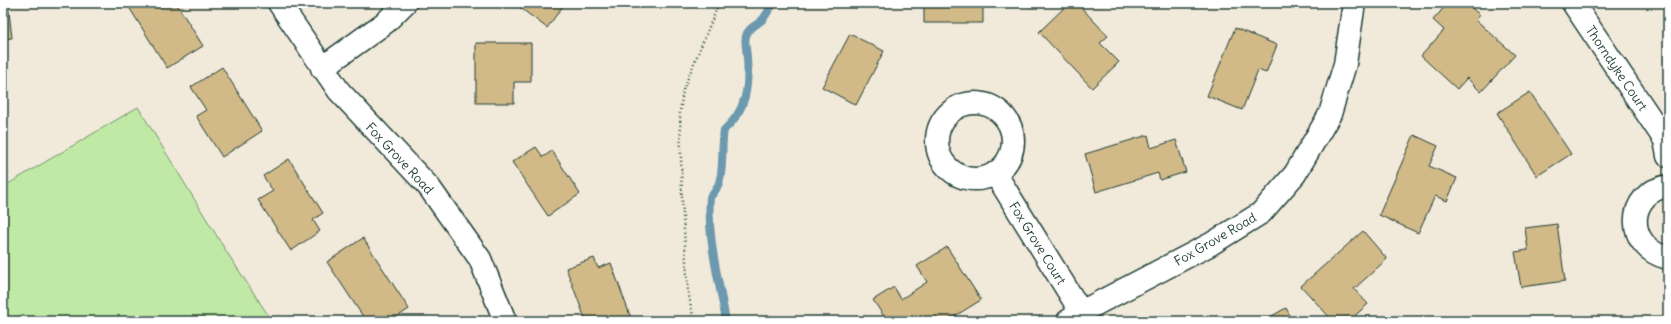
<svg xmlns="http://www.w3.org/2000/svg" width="1671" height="324" viewBox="0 0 1671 324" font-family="Delius,sans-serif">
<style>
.green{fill:#c0e9a5;stroke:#70936c}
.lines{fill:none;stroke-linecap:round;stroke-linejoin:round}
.stream{stroke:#6c99ae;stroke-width:8}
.building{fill:#d1b988;stroke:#1f3d34}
.minor-casing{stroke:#1f3d34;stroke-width:25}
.path{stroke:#1f3d34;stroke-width:2.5;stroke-dasharray:1 3;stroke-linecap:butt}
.minor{stroke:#fff;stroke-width:22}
.labels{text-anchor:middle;stroke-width:3;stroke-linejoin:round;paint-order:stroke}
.street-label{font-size:13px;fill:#1f3d34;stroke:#fff}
</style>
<rect width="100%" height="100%" fill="#f1eadb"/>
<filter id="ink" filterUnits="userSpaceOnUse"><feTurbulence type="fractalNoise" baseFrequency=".025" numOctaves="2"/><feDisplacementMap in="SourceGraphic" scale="8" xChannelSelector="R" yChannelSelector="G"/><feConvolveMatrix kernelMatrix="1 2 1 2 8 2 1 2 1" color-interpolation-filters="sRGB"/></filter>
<g filter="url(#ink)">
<path class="green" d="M 138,107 L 226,251 L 272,321 L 3,321 L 3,187 Z"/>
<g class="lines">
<path class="stream" d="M 726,321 C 719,280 707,239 710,197 C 727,182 720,152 724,130 C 747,110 749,86 747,58 C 747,51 744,42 746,36 C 748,27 758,25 763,19 C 768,13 769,7 776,3"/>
</g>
<path class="building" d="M 3,3 L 8,3 L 12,38 L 3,39 Z
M 129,3 L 176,3 L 203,46 L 167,68 L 127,4 Z
M 514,3 L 565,3 L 547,28 Z
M 924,3 L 983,3 L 983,23 L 924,23 Z
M 1069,3 L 1077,3 L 1108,36 L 1100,43 L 1119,62 L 1092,88 L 1039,32 Z
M 1448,3 L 1466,3 L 1480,15 L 1476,20 L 1515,55 L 1481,92 L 1467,78 L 1457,89 L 1421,56 L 1444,30 L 1433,20 Z
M 1235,28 L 1277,45 L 1266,73 L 1258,70 L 1242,110 L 1207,96 Z
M 850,34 L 884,51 L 856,105 L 822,87 Z
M 476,43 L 531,43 L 531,82 L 514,82 L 514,103 L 476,103 Z
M 222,67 L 262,131 L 222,157 L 196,116 L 206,110 L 191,87 Z
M 1530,92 L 1571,154 L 1537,176 L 1497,113 Z
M 1148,135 L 1151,148 L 1176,140 L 1186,172 L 1160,180 L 1158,173 L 1096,192 L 1085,154 Z
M 1414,135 L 1438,146 L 1429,166 L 1457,178 L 1447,201 L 1435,196 L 1418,233 L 1379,215 Z
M 536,147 L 543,157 L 552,151 L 580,194 L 548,216 L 512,162 Z
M 289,159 L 323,213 L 313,220 L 320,231 L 291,251 L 258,200 L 273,191 L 263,176 Z
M 1557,224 L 1565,281 L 1521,287 L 1515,252 L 1528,250 L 1525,228 Z
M 1363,231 L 1387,259 L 1354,289 L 1368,304 L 1349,321 L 1333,321 L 1301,286 Z
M 363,238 L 409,309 L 391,321 L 366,321 L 327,262 Z
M 947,247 L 981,300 L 947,321 L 887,321 L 873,300 L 894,287 L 901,299 L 927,282 L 917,266 Z
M 594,258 L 598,268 L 611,263 L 632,321 L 586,321 L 566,268 Z
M 1286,308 L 1293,321 L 1263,321 Z"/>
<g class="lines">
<g class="minor-casing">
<path id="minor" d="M 279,3 L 339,91 L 429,187 L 480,259 L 505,321
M 1573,3 L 1665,140 L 1668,156
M 322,68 L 386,22 L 405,3
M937 141a38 38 0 1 1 76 0a38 38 0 1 1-76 0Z
M 995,173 L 1081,312
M 1668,186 C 1625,193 1625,248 1668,258
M 1068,321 L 1081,312 L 1211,244 L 1261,213 L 1295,174 L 1330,114 L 1345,64 L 1354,3"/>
</g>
<path class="path" d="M 694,321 L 688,291 L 682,200 L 680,113 L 683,90 L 719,3"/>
<use href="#minor" class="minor"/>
</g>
</g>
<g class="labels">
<g class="street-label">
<text transform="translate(1617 68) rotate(56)" y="5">Thorndyke Court</text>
<text transform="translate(400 158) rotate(47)" y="5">Fox Grove Road</text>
<text transform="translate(1215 239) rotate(-30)" y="5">Fox Grove Road</text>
<text transform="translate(1038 243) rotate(58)" y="5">Fox Grove Court</text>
</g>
</g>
<rect width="1671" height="324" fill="none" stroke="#fff" stroke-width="16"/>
<rect x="8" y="8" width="1655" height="308" fill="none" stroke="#1f3d34" stroke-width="1.5" filter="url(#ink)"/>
</svg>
